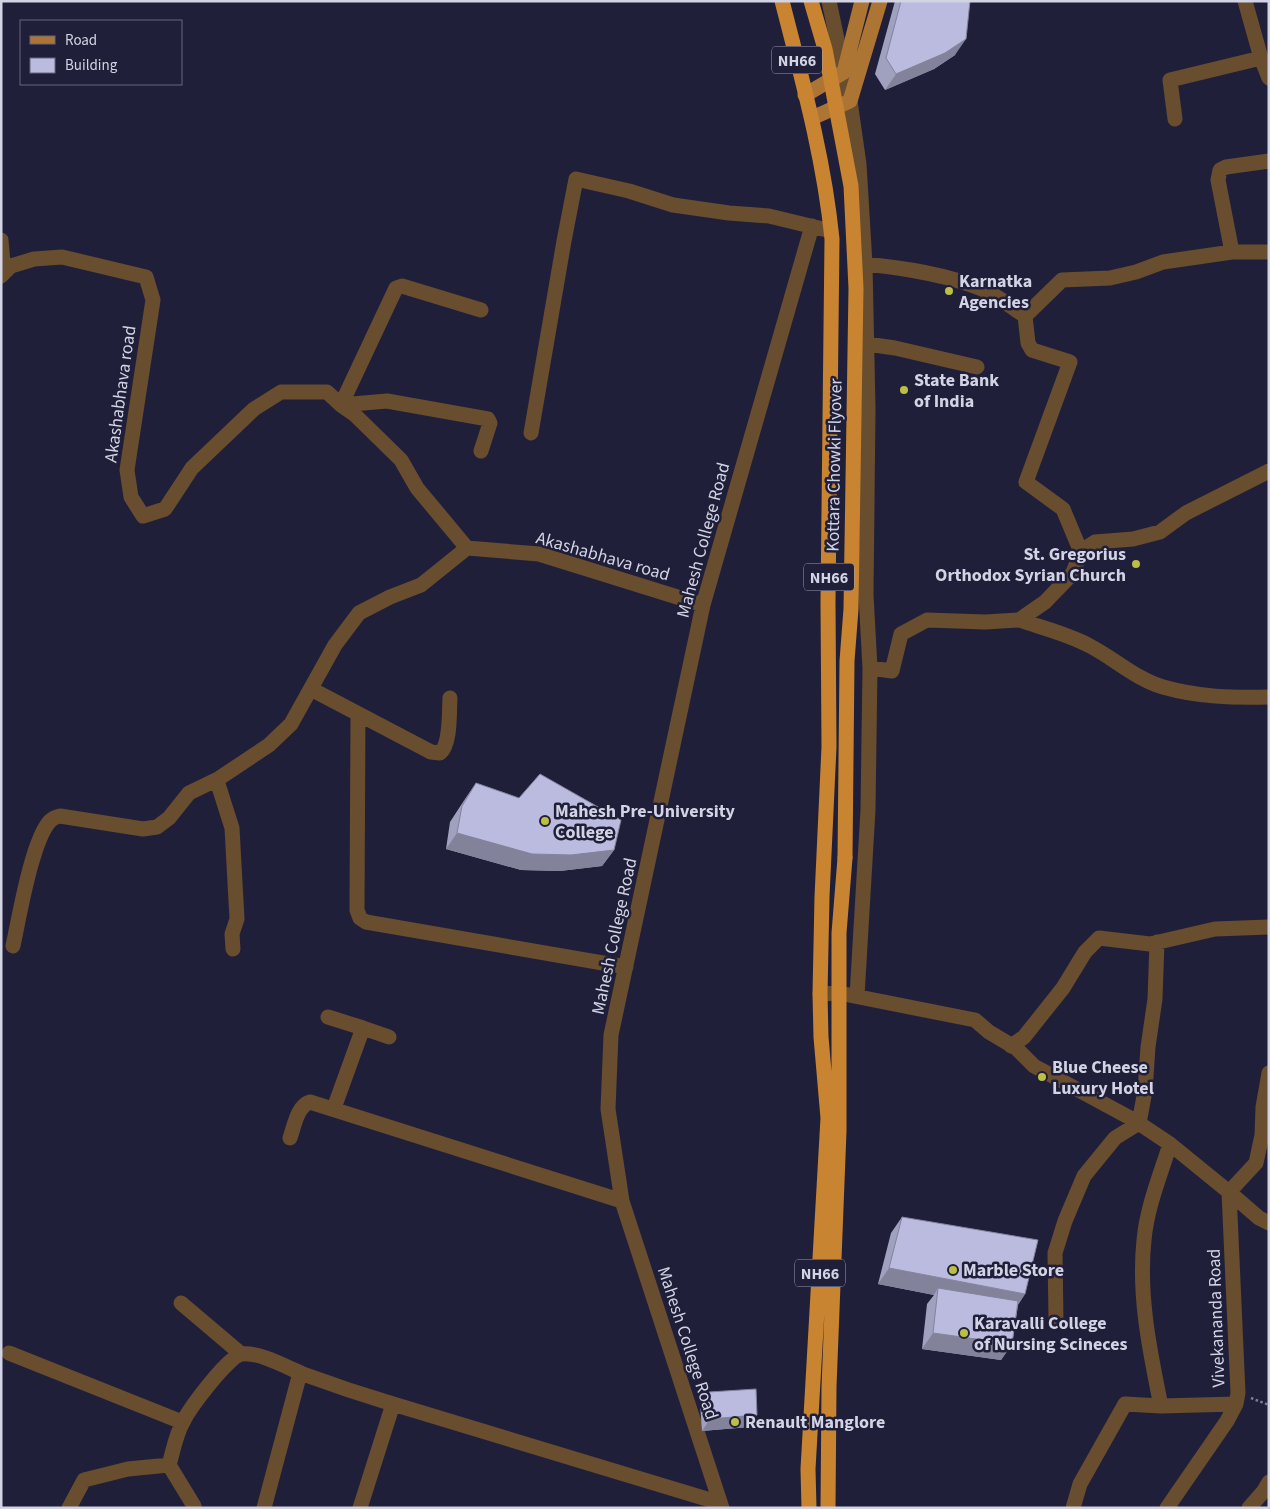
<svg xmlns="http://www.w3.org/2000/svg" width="1270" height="1509" viewBox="0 0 1270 1509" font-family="'Source Sans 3',sans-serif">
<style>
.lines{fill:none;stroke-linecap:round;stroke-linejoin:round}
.path{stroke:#7d7d93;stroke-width:2.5;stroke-dasharray:2.5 2.5;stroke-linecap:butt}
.minor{stroke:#684d2f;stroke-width:15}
.major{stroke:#ad7533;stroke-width:15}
.highway{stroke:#c88431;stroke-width:15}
.highway-bridge{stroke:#c88431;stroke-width:15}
.wall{fill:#a0a1bf}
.shaded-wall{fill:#82839b}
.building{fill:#babbde;stroke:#82839b}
.poi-dot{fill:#bcbf44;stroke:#201f39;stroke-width:2}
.labels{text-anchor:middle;stroke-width:5;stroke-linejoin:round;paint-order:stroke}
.shield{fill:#201f39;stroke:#9d9db1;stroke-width:1}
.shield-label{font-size:16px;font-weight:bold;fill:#d2d3e4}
.poi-label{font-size:18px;font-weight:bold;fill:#d2d3e4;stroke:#201f39;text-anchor:start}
.street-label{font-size:18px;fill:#d2d3e4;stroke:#201f39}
</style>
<rect width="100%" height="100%" fill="#201f39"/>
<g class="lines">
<path class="path" d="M 1251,1398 L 1269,1405"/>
<path class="minor" d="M 829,1 L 850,101 L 859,164 L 865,264 L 868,409 L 866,595 L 870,668 L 868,810 L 857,996
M 1245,1 L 1261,58 L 1269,78
M 1175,119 L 1170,80 L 1261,58
M 1,240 L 4,273
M 1232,252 L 1218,180 L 1220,170 L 1226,167 L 1269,161
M 865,264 C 904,268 945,274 982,289 C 997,295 1011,307 1025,316
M 1,276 L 11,266 L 34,259 L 62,257 L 146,277 L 153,300 L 127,470 L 131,497 L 143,516 L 165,509 L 192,468 L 254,409 L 281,392 L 327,392 L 341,405 L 354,414 L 401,460 L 417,488 L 467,548 L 539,554 L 703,605
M 867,344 L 895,348 L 977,367
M 341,405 L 396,288 L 402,286 L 481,310
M 341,405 L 387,401 L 488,419 L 490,423 L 481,451
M 531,433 L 564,241 L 576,179 L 629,191 L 673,205 L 729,213 L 769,216 L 831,231
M 1081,552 L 1063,509 L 1026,482 L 1070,362 L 1032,350 L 1028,343 L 1025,316 L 1062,280 L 1110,278 L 1136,272 L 1163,262 L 1232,252 L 1269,252
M 1019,620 C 1043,628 1068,634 1090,646 C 1115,659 1136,679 1163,687 C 1198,697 1233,698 1269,697
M 870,668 L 892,671 L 901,634 L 927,620 L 985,622 L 1019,620 L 1045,602 L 1073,573 L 1081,551 L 1095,542 L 1133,539 L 1160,532 L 1186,513 L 1269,471
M 311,689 L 431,752 L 440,753 C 451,744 449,712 450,698
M 358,714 L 357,910 L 360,918 L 366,922 L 626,967
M 13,946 C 19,918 32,840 50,821 C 53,818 56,817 60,816 L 143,829 L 157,827 L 169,818 L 189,793 L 218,779
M 233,949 L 232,934 L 237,919 L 232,828 L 218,784 L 218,779 L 269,745 L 291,724 L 335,645 L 359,613 L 390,597 L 421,585 L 467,548
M 820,994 L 839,993 L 975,1020 L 989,1032 L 1016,1048 L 1034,1066 L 1134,1120 L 1170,1144 L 1229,1192 L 1259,1218 L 1269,1223
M 328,1017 L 363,1028
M 1011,1046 L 1024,1037 L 1063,988 L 1085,952 L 1099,938 L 1150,944 L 1215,929 L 1269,927
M 334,1108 L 363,1028 L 389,1037
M 290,1138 C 294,1127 297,1106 310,1102 L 622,1201
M 181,1303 L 240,1353
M 1056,1320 L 1055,1253 L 1065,1221 L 1084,1176 L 1115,1138 L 1139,1123 L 1145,1091 L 1148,1047 L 1155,999 L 1157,942
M 9,1353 L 182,1422
M 1161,1406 C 1150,1352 1138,1295 1144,1240 C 1147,1207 1160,1176 1170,1144
M 169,1465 L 194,1506 L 194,1508
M 69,1508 L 84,1480 L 128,1469 L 169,1465 C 173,1451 176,1434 183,1422 C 189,1409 229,1355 242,1354 C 260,1352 286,1367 303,1374 C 333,1385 363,1395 393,1404 L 720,1503
M 264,1508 L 300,1373
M 360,1508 L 393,1404
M 722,1508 L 622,1201 L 608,1109 L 611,1035 L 703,605 L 812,226
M 1073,1508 L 1080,1484 L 1125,1404 L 1161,1406 L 1236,1404
M 1167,1508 L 1227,1421 L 1236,1404 L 1238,1393 L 1229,1192 L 1256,1163 L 1262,1135 L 1263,1107 L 1269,1073
M 1249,1508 L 1263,1492 L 1269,1482"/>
<path class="major" d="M 805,95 L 844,72 L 862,1
M 812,118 L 850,101 L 880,1"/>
<path class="highway" d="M 782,1 C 802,79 824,158 832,239 L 828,602 L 829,747 L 822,897 L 820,994 L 821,1037 L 828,1118 L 808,1469 L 809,1508
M 828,1508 L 829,1387 L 839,1131 L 839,933 L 845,858"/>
<path class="highway-bridge" d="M 811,1 L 825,49 L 851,186 L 856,288 L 851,609 L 847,661 L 845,858"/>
</g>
<path class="wall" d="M 895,1 L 970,1 L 955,55 L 934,69 L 885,90 L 875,74 Z
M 476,783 L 614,850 L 602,866 L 560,871 L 521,870 L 446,849 L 450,822 L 465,799 Z
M 902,1217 L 1025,1294 L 1018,1305 L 1012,1344 L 1001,1360 L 922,1349 L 927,1304 L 934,1295 L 878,1284 L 891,1233 Z
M 709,1392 L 749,1427 L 702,1431 L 700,1404 Z"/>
<path class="shaded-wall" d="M 966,39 L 955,55 L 934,69 L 885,90 L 896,74 Z
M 457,833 L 614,850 L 602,866 L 560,871 L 521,870 L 446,849 Z
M 889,1268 L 1025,1294 L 1014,1310 L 938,1288 L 934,1295 L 878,1284 Z
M 933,1333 L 1012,1344 L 1001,1360 L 922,1349 Z
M 757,1415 L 749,1427 L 702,1431 L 710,1419 Z"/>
<path class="building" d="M 901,1 L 970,1 L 966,39 L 945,53 L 896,74 L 886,58 Z
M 540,774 L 621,820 L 614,850 L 571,855 L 532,854 L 457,833 L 462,806 L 476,783 L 519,798 Z
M 902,1217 L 1038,1240 L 1025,1294 L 889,1268 Z
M 938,1288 L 1018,1301 L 1012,1344 L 933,1333 Z
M 756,1389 L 757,1415 L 710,1419 L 709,1392 Z"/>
<g class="poi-dot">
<circle cx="949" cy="291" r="5"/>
<circle cx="904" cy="390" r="5"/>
<circle cx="1136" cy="564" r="5"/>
<circle cx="545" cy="821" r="5"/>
<circle cx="1042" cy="1077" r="5"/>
<circle cx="953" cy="1270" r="5"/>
<circle cx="964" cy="1333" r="5"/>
<circle cx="735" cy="1422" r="5"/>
</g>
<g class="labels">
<g class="shield">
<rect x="772" y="46.5" width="50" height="27" rx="4"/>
<rect x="804" y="563.5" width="50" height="27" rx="4"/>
<rect x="795" y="1259.5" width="50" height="27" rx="4"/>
</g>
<g class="shield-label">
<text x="797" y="66">NH66</text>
<text x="829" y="583">NH66</text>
<text x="820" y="1279">NH66</text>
</g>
<g class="poi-label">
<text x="959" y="287">Karnatka<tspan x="959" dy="21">Agencies</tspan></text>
<text x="914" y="386">State Bank<tspan x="914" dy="21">of India</tspan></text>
<text x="1126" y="560" text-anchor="end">St. Gregorius<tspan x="1126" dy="21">Orthodox Syrian Church</tspan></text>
<text x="555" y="817">Mahesh Pre-University<tspan x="555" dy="21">College</tspan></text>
<text x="1052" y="1073">Blue Cheese<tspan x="1052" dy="21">Luxury Hotel</tspan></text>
<text x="963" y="1276">Marble Store</text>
<text x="974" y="1329">Karavalli College<tspan x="974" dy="21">of Nursing Scineces</tspan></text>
<text x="745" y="1428">Renault Manglore</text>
</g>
<g class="street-label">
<text transform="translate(120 394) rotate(-82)" y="6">Akashabhava road</text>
<text transform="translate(834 465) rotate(-89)" y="6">Kottara Chowki Flyover</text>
<text transform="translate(703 540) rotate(-75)" y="6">Mahesh College Road</text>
<text transform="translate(603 556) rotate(16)" y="6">Akashabhava road</text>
<text transform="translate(614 936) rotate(-78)" y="6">Mahesh College Road</text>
<text transform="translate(1216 1318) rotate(-92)" y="6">Vivekananda Road</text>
<text transform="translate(688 1343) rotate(72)" y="6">Mahesh College Road</text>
</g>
</g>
<rect width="1270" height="1509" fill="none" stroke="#d2d3e4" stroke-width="5"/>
<rect x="20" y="20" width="162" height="65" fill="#201f39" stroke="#67677d"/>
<rect x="30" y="36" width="25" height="8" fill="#ad7533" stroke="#67677d"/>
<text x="65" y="45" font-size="15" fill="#d2d3e4">Road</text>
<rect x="30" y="58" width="25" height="15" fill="#babbde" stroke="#67677d"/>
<text x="65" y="70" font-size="15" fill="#d2d3e4">Building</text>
</svg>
